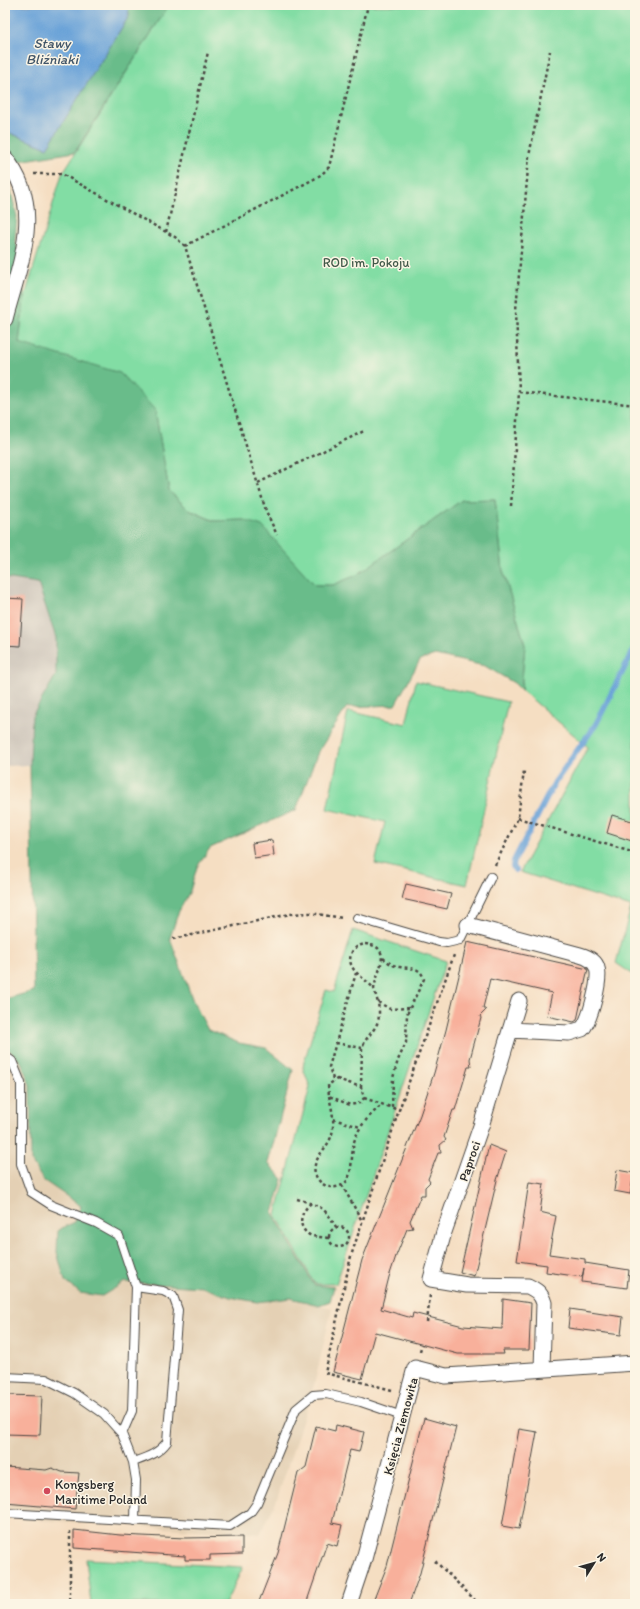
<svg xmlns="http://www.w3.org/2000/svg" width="640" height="1609" viewBox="0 0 640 1609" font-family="Itim,sans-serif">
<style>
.built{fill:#e4d0b4}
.industrial{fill:#cbc2b8}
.green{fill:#82dda4;stroke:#568468}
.forest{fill:#69bc8a;stroke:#4a745a}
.water{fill:#69a2d8;stroke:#4a6682}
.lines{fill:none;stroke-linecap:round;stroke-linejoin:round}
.stream{stroke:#69a2d8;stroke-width:6}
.building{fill:#f8b09b}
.lane-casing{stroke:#494642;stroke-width:10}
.street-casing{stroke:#494642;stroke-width:17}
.path{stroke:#494642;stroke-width:2.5;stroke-dasharray:3 3;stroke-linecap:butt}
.lane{stroke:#fff;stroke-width:8}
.street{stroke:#fff;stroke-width:15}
.poi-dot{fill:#d1495b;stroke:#fcf5e5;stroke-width:1.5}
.labels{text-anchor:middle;stroke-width:3;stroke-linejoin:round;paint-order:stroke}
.park-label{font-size:13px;fill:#415849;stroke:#fcf5e5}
.street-label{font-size:13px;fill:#2b2b2b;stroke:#fcf5e5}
.poi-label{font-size:13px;fill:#2b2b2b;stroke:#fcf5e5;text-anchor:start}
.water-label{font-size:14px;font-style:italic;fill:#415568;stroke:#fcf5e5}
</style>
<rect width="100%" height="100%" fill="#fcf5e5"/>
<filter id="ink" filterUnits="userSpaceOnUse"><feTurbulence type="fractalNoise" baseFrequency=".025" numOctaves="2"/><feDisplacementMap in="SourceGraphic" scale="8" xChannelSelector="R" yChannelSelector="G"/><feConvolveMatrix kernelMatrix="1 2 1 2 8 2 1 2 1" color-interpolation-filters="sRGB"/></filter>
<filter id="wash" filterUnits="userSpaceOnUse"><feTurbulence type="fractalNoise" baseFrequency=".012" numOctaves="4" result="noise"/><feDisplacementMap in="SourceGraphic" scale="16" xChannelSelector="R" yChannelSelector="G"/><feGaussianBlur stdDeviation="0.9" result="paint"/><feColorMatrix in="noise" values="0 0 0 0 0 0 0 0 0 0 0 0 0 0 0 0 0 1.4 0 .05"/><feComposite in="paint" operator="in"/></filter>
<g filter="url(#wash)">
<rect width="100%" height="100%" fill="#f5dec2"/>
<path class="built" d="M 5,1046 L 21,1062 L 30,1085 L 31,1161 L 43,1180 L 82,1206 L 75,1222 L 58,1230 L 102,1296 L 125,1282 L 150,1283 L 202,1287 L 230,1297 L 257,1302 L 291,1298 L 332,1308 L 314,1385 L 276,1502 L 260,1534 L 5,1518 Z"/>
<path class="industrial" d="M 5,578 L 38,583 L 56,638 L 56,675 L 32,716 L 30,765 L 5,766 Z"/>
<path class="green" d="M 169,5 L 635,6 L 635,976 L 616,963 L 631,907 L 520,872 L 588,747 L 521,690 L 525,645 L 503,571 L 495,499 L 462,500 L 357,575 L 333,585 L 315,585 L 297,566 L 244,520 L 215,521 L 189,510 L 169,491 L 155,410 L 19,343 L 24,299 L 62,174 Z
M 416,681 L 508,702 L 467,885 L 375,864 L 385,822 L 327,809 L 348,711 L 406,724 Z
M 353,930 L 446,961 L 336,1284 L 315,1284 L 276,1215 L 310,1087 L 303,1068 L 304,1062 L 326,990 L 334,992 Z
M 86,1559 L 243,1567 L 225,1604 L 91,1604 Z"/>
<path class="forest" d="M 128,5 L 169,5 L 75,152 L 19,161 L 8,180 L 17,216 L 15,240 L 21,258 L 24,299 L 19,343 L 120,373 L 155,410 L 169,491 L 189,510 L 214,521 L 244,520 L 262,526 L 315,585 L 333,585 L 357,575 L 462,500 L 495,499 L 503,571 L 525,645 L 521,690 L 514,683 L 485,666 L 435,655 L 420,660 L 395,705 L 347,707 L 318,752 L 296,810 L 210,848 L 197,867 L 190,891 L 178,913 L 170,938 L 193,1001 L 208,1030 L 239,1043 L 266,1048 L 293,1070 L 268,1163 L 283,1179 L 273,1213 L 314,1285 L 334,1287 L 330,1301 L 319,1305 L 291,1298 L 257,1302 L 230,1297 L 202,1287 L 125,1282 L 102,1296 L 80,1293 L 65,1281 L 57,1252 L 58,1230 L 75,1222 L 81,1206 L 43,1180 L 31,1161 L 30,1085 L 21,1062 L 5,1046 L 5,999 L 34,991 L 30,765 L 32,716 L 56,675 L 56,638 L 38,583 L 5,578 L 5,131 L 47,148 L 129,16 Z"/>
<path class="water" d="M 5,5 L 128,5 L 129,16 L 47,148 L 5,131 Z"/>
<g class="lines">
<path class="stream" d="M 515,870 L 513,866 L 514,861 L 555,782 L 596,724 L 635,647"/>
</g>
<g id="blocks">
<path class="building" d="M 5,598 L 23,599 L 20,646 L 5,645 Z
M 612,815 L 635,822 L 635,842 L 607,833 Z
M 272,840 L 274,855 L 254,858 L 252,843 Z
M 406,884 L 451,894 L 447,909 L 402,899 Z
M 467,942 L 588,969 L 577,1020 L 574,1022 L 547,1016 L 552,993 L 490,979 L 483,1008 L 486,1010 L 480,1016 L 481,1018 L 470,1059 L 471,1067 L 468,1067 L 455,1110 L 453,1110 L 444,1137 L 446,1140 L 440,1145 L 441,1153 L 438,1153 L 428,1179 L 430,1182 L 425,1187 L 425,1195 L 421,1195 L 410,1221 L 413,1228 L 407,1229 L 396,1256 L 389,1277 L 381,1309 L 412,1318 L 413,1313 L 463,1326 L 502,1329 L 503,1299 L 531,1303 L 529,1350 L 503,1350 L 504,1354 L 458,1354 L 375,1332 L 362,1379 L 333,1372 L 362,1260 L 420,1115 L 434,1073 L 446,1030 Z
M 489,1145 L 506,1152 L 497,1180 L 474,1276 L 460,1272 Z
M 617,1170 L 634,1173 L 630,1194 L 614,1191 Z
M 529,1182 L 544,1184 L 540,1212 L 556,1216 L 549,1254 L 585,1259 L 585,1263 L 629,1270 L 627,1288 L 582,1282 L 584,1268 L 582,1277 L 546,1272 L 547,1265 L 517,1261 Z
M 570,1309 L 623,1317 L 621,1335 L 568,1328 Z
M 5,1395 L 42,1396 L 40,1435 L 5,1434 Z
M 424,1418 L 456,1427 L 420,1573 L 409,1604 L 372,1604 L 387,1566 Z
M 336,1425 L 364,1432 L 359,1452 L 350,1450 L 332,1523 L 342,1525 L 337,1546 L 327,1543 L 306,1604 L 258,1604 L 278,1553 L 298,1473 L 306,1467 L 316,1426 L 335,1431 Z
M 519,1429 L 537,1432 L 519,1529 L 502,1526 Z
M 5,1467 L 46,1470 L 52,1468 L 62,1472 L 79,1473 L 75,1509 L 5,1503 Z
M 74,1530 L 120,1535 L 185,1538 L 242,1537 L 242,1554 L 210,1555 L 210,1560 L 185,1560 L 185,1556 L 74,1548 Z"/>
</g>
</g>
<g filter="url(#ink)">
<use href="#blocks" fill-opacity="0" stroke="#494642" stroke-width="1"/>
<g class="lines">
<g class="lane-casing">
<path id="lane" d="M 357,918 L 439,942 L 447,943 L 460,940 L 491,877
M 5,1056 L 12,1061 L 21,1083 L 21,1164 L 31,1192 L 51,1205 L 96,1223 L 119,1236 L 136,1287 L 132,1411 L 122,1434
M 5,1377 L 46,1379 L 74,1393 L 104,1414 L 122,1434 L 133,1462 L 136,1480 L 135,1521
M 133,1462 C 147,1457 158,1454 167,1442 L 178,1310 L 173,1296 L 163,1291 L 136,1287
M 5,1513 L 230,1526 L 250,1513 L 257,1503 L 296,1409 L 313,1395 L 326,1394 L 361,1402 L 402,1416"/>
</g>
<g class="street-casing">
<path id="street" d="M 5,158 C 46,207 19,265 5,319
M 468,925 L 580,955 C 587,957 595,960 597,968 C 601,979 590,1021 582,1029 L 569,1033 L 510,1030
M 519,1001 L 481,1126 L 444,1232 L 431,1279 L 467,1285 L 528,1286 C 536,1290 541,1293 544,1303 L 542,1369
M 349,1604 L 364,1559 L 415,1368 L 446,1376 L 635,1363"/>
</g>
<path class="path" d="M 34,174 L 62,174 L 175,237 L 185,246 L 266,511 L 277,535
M 166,232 L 208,52
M 185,246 L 314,179 L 322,174 L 329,167 L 368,5
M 519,392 L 635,405
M 258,483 L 364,431
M 511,506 L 519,392 L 516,310 L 529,156 L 550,51
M 518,818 L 635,853
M 495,865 L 518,818 L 524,771
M 173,939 L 290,914 L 310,913 L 343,918
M 365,944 C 395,946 376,973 374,989 C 365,977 346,971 351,954 C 353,948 359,945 365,944 Z
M 383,958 C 388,962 393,966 400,967 C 411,969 420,966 424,979 L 407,1014 L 406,1043 L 398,1060 L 393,1078 L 392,1107
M 378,1002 L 390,1009 L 409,1008
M 336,1043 L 362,1048
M 333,1079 L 329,1067 L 356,973
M 337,1079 L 361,1087 L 364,1098 L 360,1103 L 350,1105 L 329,1096 L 328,1085 Z
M 361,1087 L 362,1048 C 364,1041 369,1036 374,1029 C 383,1017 378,1002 374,989
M 329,1096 C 331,1106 334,1116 333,1127 C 332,1144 322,1148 316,1162 C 311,1173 319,1185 330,1187 C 336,1188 341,1186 345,1183 C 353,1176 351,1154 354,1142 C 359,1125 370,1115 383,1104
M 364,1098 L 399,1110
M 333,1119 L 360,1127
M 342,1185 L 362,1221
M 297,1199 C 319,1205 325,1207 336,1227
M 311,1203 C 300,1213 296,1227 311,1236 L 329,1238
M329 1237a10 10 0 1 1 20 0a10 10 0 1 1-20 0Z
M 427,1322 L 430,1295
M 420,1351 L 422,1344
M 392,1390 L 325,1373 L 351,1256 L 399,1110 L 454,955
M 70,1531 L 70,1604
M 435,1561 L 475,1600"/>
<use href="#lane" class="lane"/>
<use href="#street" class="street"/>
</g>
</g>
<circle class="poi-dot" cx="47" cy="1491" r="4"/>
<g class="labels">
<g class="park-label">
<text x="366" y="267">ROD im. Pokoju</text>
</g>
<g class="street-label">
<text transform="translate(469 1161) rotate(-71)" y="5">Paproci</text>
<text transform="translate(400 1426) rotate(-75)" y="5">Księcia Ziemowita</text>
</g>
<g class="poi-label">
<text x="55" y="1489">Kongsberg<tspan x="55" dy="15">Maritime Poland</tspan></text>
</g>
<g class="water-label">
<text x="52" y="48">Stawy<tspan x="52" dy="16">Bliźniaki</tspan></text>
</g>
</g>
<rect width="640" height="1609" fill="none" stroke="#fcf5e5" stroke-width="20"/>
<g transform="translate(594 1563) rotate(53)" stroke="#fcf5e5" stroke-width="3" paint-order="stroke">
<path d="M0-3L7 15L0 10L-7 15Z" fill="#2b2b2b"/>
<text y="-6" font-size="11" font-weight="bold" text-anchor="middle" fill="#2b2b2b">N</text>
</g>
</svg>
